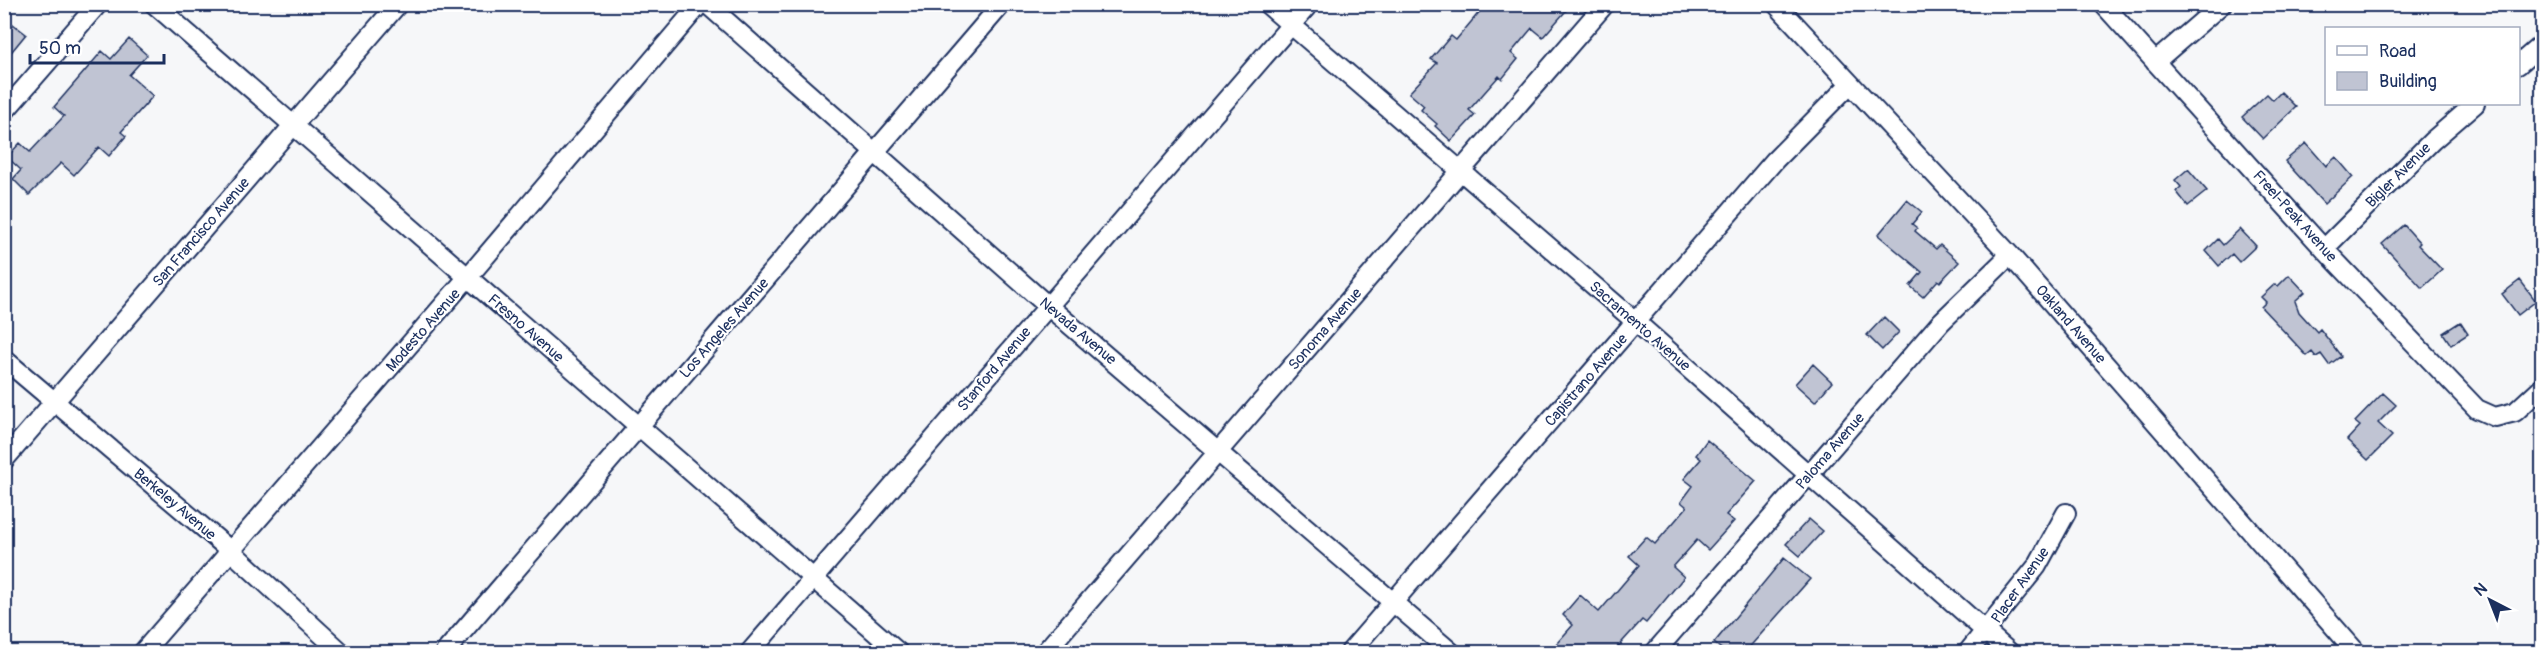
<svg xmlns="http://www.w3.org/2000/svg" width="2547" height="657" viewBox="0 0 2547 657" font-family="Pangolin,sans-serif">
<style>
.building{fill:#c0c4d3;stroke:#1b2f5e;stroke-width:1.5}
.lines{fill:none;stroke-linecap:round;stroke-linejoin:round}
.minor-casing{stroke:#1b2f5e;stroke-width:22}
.minor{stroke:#fff;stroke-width:18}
.labels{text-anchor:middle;stroke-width:4.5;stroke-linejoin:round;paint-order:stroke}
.street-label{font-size:15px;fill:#1b2f5e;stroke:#fff}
</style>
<rect width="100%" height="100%" fill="#f6f7f9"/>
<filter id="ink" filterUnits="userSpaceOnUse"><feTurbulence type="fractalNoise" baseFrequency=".0167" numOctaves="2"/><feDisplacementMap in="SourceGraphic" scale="12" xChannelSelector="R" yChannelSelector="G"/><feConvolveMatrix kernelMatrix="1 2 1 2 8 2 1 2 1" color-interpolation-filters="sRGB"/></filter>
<g filter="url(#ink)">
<path class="building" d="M 1486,4 L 1572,4 L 1543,37 L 1532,28 L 1511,53 L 1518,59 L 1502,79 L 1499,76 L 1469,110 L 1475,115 L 1451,141 L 1435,126 L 1437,124 L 1421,110 L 1424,106 L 1409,93 L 1437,63 L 1431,59 L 1451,36 L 1456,40 Z
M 4,17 L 26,34 L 4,61 Z
M 129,39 L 147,55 L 129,75 L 153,96 L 121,132 L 126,136 L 109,156 L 99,147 L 74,175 L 61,163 L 29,195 L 13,179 L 21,170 L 7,157 L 20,143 L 30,152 L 64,116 L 54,107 L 85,71 L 102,51 L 111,59 Z
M 2281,92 L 2296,107 L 2263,139 L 2242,117 L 2267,94 L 2273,100 Z
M 2306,143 L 2326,166 L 2336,157 L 2353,177 L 2324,204 L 2285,161 Z
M 2188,169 L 2207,191 L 2188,206 L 2176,191 L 2181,187 L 2175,180 Z
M 1907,200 L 1922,212 L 1912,224 L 1917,228 L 1915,231 L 1936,249 L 1940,245 L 1959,262 L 1940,282 L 1938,280 L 1923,297 L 1910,286 L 1922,272 L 1878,235 Z
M 2404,225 L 2420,243 L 2418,245 L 2442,270 L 2422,288 L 2382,244 Z
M 2240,229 L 2256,246 L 2239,262 L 2232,254 L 2219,266 L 2206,251 L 2218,239 L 2223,245 Z
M 2289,275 L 2305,292 L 2295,301 L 2299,312 L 2317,332 L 2320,329 L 2341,356 L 2329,365 L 2321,354 L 2316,357 L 2312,352 L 2307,356 L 2261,307 L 2266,302 L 2261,297 L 2275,284 L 2278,286 Z
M 2520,280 L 2536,301 L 2518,315 L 2502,294 Z
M 1884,317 L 1899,332 L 1882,350 L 1867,335 Z
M 2460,322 L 2468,334 L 2451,345 L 2443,333 Z
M 1813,364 L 1832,382 L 1815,402 L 1795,384 Z
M 2383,393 L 2396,405 L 2378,423 L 2392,436 L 2368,460 L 2347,440 L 2360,426 L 2355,422 Z
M 1707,440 L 1756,481 L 1726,515 L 1734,521 L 1708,550 L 1697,540 L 1673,567 L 1684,577 L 1646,623 L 1642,620 L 1613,652 L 1549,652 L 1573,625 L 1563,615 L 1580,595 L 1599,612 L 1639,565 L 1629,556 L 1646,537 L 1655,544 L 1687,507 L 1681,502 L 1693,486 L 1684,479 L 1701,459 L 1696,455 Z
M 1809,519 L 1823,531 L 1800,556 L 1786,544 Z
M 1784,558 L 1810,579 L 1745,652 L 1725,652 L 1714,643 Z"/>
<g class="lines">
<g class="minor-casing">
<path id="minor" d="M 154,4 L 898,652
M 707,4 L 1048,306 L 1451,652
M 1267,4 L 1636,322 L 2009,652
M 1776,4 L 2010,255 L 2356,652
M 2103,4 L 2324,249 L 2477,409 L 2495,417 L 2515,412 L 2542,387
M 2155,62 L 2222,4
M 2518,65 L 2542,44
M 4,112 L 98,4
M 2324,249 L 2432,141 L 2475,104
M 4,359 L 231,551 L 341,652
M 4,460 L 398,4
M 143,652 L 468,277 L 700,4
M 445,652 L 1002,4
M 750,652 L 1309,4
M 1045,652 L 1605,4
M 1350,652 L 1775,160 L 1850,84
M 1655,652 L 1941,322 L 2010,255
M 1968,652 L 2037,566 L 2066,513"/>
</g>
<use href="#minor" class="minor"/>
</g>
</g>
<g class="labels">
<g class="street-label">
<text transform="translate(2398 175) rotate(-45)" y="5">Bigler Avenue</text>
<text transform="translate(2295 216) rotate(48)" y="5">Freel-Peak Avenue</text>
<text transform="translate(201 232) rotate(-49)" y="5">San Francisco Avenue</text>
<text transform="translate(2071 324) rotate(49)" y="5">Oakland Avenue</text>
<text transform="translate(1640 326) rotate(41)" y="5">Sacramento Avenue</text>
<text transform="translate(526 328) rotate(41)" y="5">Fresno Avenue</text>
<text transform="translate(724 328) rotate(-49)" y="5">Los Angeles Avenue</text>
<text transform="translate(1325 329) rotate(-49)" y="5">Sonoma Avenue</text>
<text transform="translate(423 330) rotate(-49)" y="5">Modesto Avenue</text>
<text transform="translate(1078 331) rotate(40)" y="5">Nevada Avenue</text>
<text transform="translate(994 369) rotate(-50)" y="5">Stanford Avenue</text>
<text transform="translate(1586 380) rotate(-49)" y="5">Capistrano Avenue</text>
<text transform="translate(1830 451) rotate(-49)" y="5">Paloma Avenue</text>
<text transform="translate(175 504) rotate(40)" y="5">Berkeley Avenue</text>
<text transform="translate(2020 585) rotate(-55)" y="5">Placer Avenue</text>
</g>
</g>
<rect width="2547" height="657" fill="none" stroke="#fff" stroke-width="24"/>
<rect x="12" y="12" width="2523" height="633" fill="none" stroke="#1b2f5e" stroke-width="2" filter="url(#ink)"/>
<rect x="2325" y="27" width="195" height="78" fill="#ffffff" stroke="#a4acbf" stroke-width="1.5"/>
<rect x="2337" y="46" width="30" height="9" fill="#ffffff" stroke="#a4acbf" stroke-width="1.5"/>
<text x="2379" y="57" font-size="18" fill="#1b2f5e">Road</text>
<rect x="2337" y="72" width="30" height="18" fill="#c0c4d3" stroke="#a4acbf" stroke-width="1.5"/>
<text x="2379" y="87" font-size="18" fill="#1b2f5e">Building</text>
<g transform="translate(2490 600) rotate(318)" stroke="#ffffff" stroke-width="4.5" paint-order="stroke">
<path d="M0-4.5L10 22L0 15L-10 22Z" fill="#1b2f5e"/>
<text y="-9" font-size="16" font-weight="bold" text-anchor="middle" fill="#1b2f5e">N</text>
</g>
<path d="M30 54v9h134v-9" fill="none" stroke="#1b2f5e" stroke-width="3"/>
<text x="39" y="54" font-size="18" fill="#1b2f5e" stroke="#ffffff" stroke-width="4.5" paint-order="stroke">50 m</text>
</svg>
